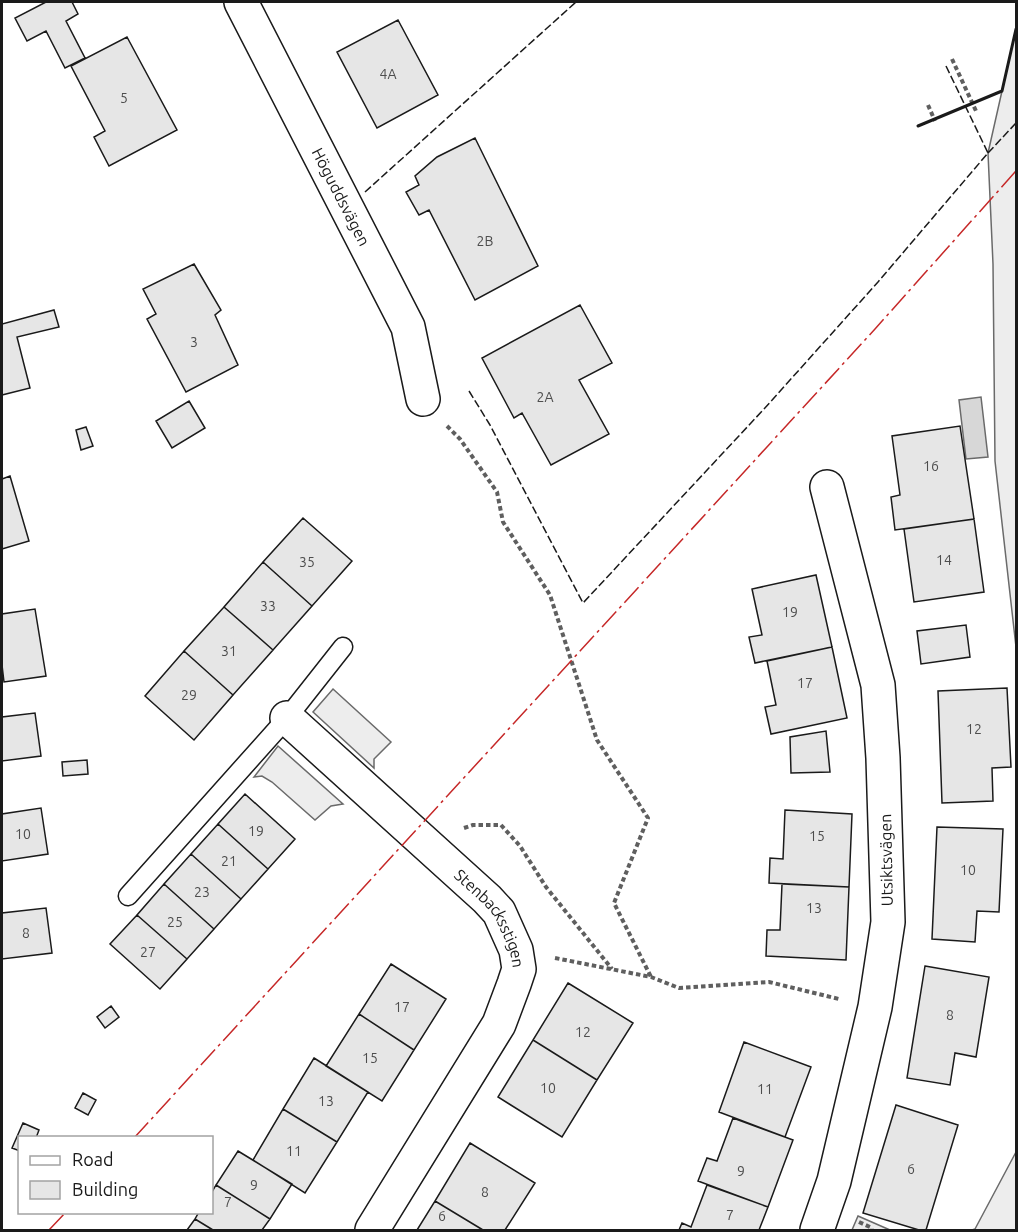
<svg xmlns="http://www.w3.org/2000/svg" width="1018" height="1232" viewBox="0 0 1018 1232" font-family="Ubuntu,sans-serif">
<style>
.built{fill:#ededed;stroke:#6a6a6a;stroke-width:1.5}
.water{fill:#d7d7d7;stroke:#6a6a6a;stroke-width:1.5}
.building{fill:#e6e6e6;stroke:#1a1a1a;stroke-width:1.5}
.lines{fill:none;stroke-linecap:round;stroke-linejoin:round}
.service-casing{stroke:#1a1a1a;stroke-width:21}
.minor-casing{stroke:#1a1a1a;stroke-width:36}
.path{stroke:#5f5f5f;stroke-width:4;stroke-dasharray:4.5 3;stroke-linecap:butt}
.service{stroke:#fff;stroke-width:18}
.minor{stroke:#fff;stroke-width:33}
.fence{stroke:#1a1a1a;stroke-width:1.5;stroke-dasharray:8 3;stroke-linecap:butt}
.wall{stroke:#1a1a1a;stroke-width:3}
.power{stroke:#c62828;stroke-width:1.5;stroke-dasharray:21 4.5 3 4.5;stroke-linecap:butt}
.labels{text-anchor:middle;stroke-width:4.5;stroke-linejoin:round;paint-order:stroke}
.number-label{font-size:14px;fill:#4d4d4d}
.street-label{font-size:16px;fill:#1a1a1a;stroke:#fff}
</style>
<rect width="100%" height="100%" fill="#fff"/>
<path class="built" d="M 1016,29 L 1016,647 L 995,461 L 993,264 L 988,153 Z
M 333,689 L 391,742 L 374,759 L 374,768 L 313,712 Z
M 278,746 L 343,804 L 331,806 L 315,820 L 272,782 L 262,776 L 254,777 Z
M 1016,1152 L 1016,1230 L 972,1230 L 975,1229 Z
M 858,1216 L 890,1230 L 852,1230 Z"/>
<path class="water" d="M 981,397 L 988,457 L 966,459 L 959,400 Z"/>
<path class="building" d="M 46,2 L 72,2 L 78,14 L 66,21 L 85,58 L 65,68 L 46,31 L 27,41 L 15,18 Z
M 398,20 L 438,95 L 377,128 L 337,52 Z
M 127,37 L 177,130 L 109,166 L 94,137 L 105,131 L 71,66 Z
M 475,138 L 538,266 L 475,300 L 429,210 L 419,215 L 406,192 L 419,185 L 415,176 L 437,157 Z
M 194,264 L 221,310 L 215,315 L 238,365 L 186,392 L 147,319 L 156,314 L 143,289 Z
M 580,305 L 612,363 L 579,380 L 609,434 L 551,465 L 522,413 L 514,418 L 482,358 Z
M 54,310 L 59,327 L 17,337 L 30,388 L 2,395 L 2,324 Z
M 189,401 L 205,428 L 172,448 L 156,421 Z
M 960,426 L 974,519 L 895,530 L 891,497 L 900,495 L 892,436 Z
M 86,427 L 93,446 L 81,450 L 76,430 Z
M 10,476 L 29,541 L 2,549 L 2,479 Z
M 303,518 L 352,561 L 312,606 L 263,562 Z
M 974,519 L 984,592 L 914,602 L 904,529 Z
M 263,562 L 312,606 L 273,650 L 224,607 Z
M 816,575 L 832,647 L 755,663 L 749,637 L 762,635 L 752,589 Z
M 224,607 L 273,650 L 233,695 L 184,651 Z
M 35,609 L 46,676 L 4,682 L 2,665 L 2,614 Z
M 966,625 L 970,657 L 921,664 L 917,631 Z
M 832,647 L 847,718 L 771,734 L 765,707 L 776,705 L 767,661 Z
M 184,651 L 233,695 L 194,740 L 145,696 Z
M 1007,688 L 1011,767 L 992,768 L 993,801 L 942,803 L 938,691 Z
M 35,713 L 41,756 L 2,761 L 2,717 Z
M 826,731 L 830,772 L 791,773 L 790,737 Z
M 87,760 L 88,774 L 63,776 L 62,762 Z
M 245,794 L 295,839 L 268,869 L 218,824 Z
M 41,808 L 48,854 L 2,861 L 2,814 Z
M 785,810 L 852,814 L 849,887 L 769,883 L 770,858 L 783,859 Z
M 218,824 L 268,869 L 241,899 L 191,854 Z
M 937,827 L 1003,829 L 999,912 L 977,911 L 975,942 L 932,939 Z
M 191,854 L 241,899 L 214,929 L 164,884 Z
M 164,884 L 214,929 L 187,959 L 137,915 Z
M 782,884 L 849,887 L 846,960 L 766,956 L 767,930 L 780,930 Z
M 46,908 L 52,953 L 2,959 L 2,913 Z
M 137,915 L 187,959 L 160,989 L 110,944 Z
M 391,964 L 446,999 L 414,1050 L 359,1014 Z
M 925,966 L 989,977 L 976,1057 L 955,1053 L 950,1085 L 907,1078 Z
M 568,983 L 633,1023 L 597,1080 L 533,1040 Z
M 111,1006 L 119,1017 L 105,1028 L 97,1017 Z
M 359,1014 L 414,1050 L 382,1101 L 326,1066 Z
M 533,1040 L 597,1080 L 562,1137 L 498,1097 Z
M 744,1042 L 811,1067 L 785,1137 L 719,1112 Z
M 314,1058 L 368,1092 L 337,1142 L 283,1109 Z
M 83,1093 L 96,1100 L 88,1115 L 75,1108 Z
M 896,1105 L 958,1125 L 926,1230 L 919,1230 L 863,1213 Z
M 283,1109 L 337,1142 L 305,1193 L 253,1160 Z
M 733,1118 L 793,1140 L 768,1207 L 698,1181 L 707,1158 L 717,1161 Z
M 23,1123 L 39,1130 L 36,1138 L 20,1138 L 20,1151 L 12,1148 Z
M 470,1143 L 535,1183 L 505,1230 L 483,1230 L 435,1201 Z
M 238,1151 L 292,1184 L 270,1219 L 216,1185 Z
M 216,1185 L 270,1219 L 262,1230 L 213,1230 L 195,1219 L 199,1212 L 212,1212 L 212,1192 Z
M 707,1185 L 768,1207 L 759,1230 L 679,1230 L 682,1223 L 691,1227 Z
M 435,1201 L 483,1230 L 417,1230 Z
M 195,1219 L 213,1230 L 187,1230 Z"/>
<g class="lines">
<g class="service-casing">
<path id="service" d="M 128,896 L 287,718 L 343,647"/>
</g>
<g class="minor-casing">
<g id="minor">
<path id="s1" d="M 241,2 L 408,327 L 423,399"/>
<path id="s2" d="M 287,718 L 487,899 L 499,912 L 516,950 L 519,969 L 514,984 L 499,1024 L 372,1230"/>
<path d="M 817,1230 L 834,1181 L 875,1007 L 888,922 L 883,758 L 878,685 L 827,487"/>
</g>
</g>
<path class="path" d="M 952,59 L 976,111
M 928,105 L 935,121
M 447,426 L 460,439 L 497,492 L 503,522 L 550,595 L 597,740 L 648,818 L 614,903 L 651,977
M 464,828 L 473,825 L 501,825 L 520,846 L 546,887 L 612,969
M 555,958 L 651,977 L 679,988 L 769,982 L 839,999
M 859,1222 L 872,1228 L 872,1230"/>
<use href="#service" class="service"/>
<use href="#minor" class="minor"/>
<path class="fence" d="M 988,153 L 1016,123
M 365,192 L 576,2
M 469,391 L 490,425 L 583,603 L 764,409 L 878,282 L 988,153 L 946,66"/>
<path class="wall" d="M 918,126 L 1002,91 L 1016,29"/>
<path class="power" d="M 134,1138 L 875,329 L 1016,171
M 49,1230 L 66,1212"/>
</g>
<g class="labels">
<g class="number-label">
<text x="388" y="79">4A</text>
<text x="124" y="103">5</text>
<text x="485" y="246">2B</text>
<text x="194" y="347">3</text>
<text x="545" y="402">2A</text>
<text x="931" y="471">16</text>
<text x="944" y="565">14</text>
<text x="307" y="567">35</text>
<text x="268" y="611">33</text>
<text x="790" y="617">19</text>
<text x="229" y="656">31</text>
<text x="805" y="688">17</text>
<text x="189" y="700">29</text>
<text x="974" y="734">12</text>
<text x="256" y="836">19</text>
<text x="23" y="839">10</text>
<text x="817" y="841">15</text>
<text x="229" y="866">21</text>
<text x="968" y="875">10</text>
<text x="202" y="897">23</text>
<text x="814" y="913">13</text>
<text x="175" y="927">25</text>
<text x="26" y="938">8</text>
<text x="148" y="957">27</text>
<text x="402" y="1012">17</text>
<text x="950" y="1020">8</text>
<text x="583" y="1037">12</text>
<text x="370" y="1063">15</text>
<text x="548" y="1093">10</text>
<text x="765" y="1094">11</text>
<text x="326" y="1106">13</text>
<text x="294" y="1156">11</text>
<text x="911" y="1174">6</text>
<text x="741" y="1176">9</text>
<text x="254" y="1190">9</text>
<text x="485" y="1197">8</text>
<text x="228" y="1207">7</text>
<text x="730" y="1220">7</text>
<text x="442" y="1221">6</text>
</g>
<g class="street-label">
<text dy="6" stroke="none"><textPath href="#s1" startOffset="219">Höguddsvägen</textPath></text>
<text transform="translate(886 860) rotate(-91)" y="6">Utsiktsvägen</text>
<text dy="6" stroke="none"><textPath href="#s2" startOffset="288">Stenbacksstigen</textPath></text>
</g>
</g>
<rect width="1018" height="1232" fill="none" stroke="#1a1a1a" stroke-width="6"/>
<rect x="18" y="1136" width="195" height="78" fill="#ffffff" stroke="#a3a3a3" stroke-width="1.5"/>
<rect x="30" y="1156" width="30" height="9" fill="#ffffff" stroke="#a3a3a3" stroke-width="1.5"/>
<text x="72" y="1166" font-size="18" fill="#1a1a1a">Road</text>
<rect x="30" y="1181" width="30" height="18" fill="#e6e6e6" stroke="#a3a3a3" stroke-width="1.5"/>
<text x="72" y="1196" font-size="18" fill="#1a1a1a">Building</text>
</svg>
